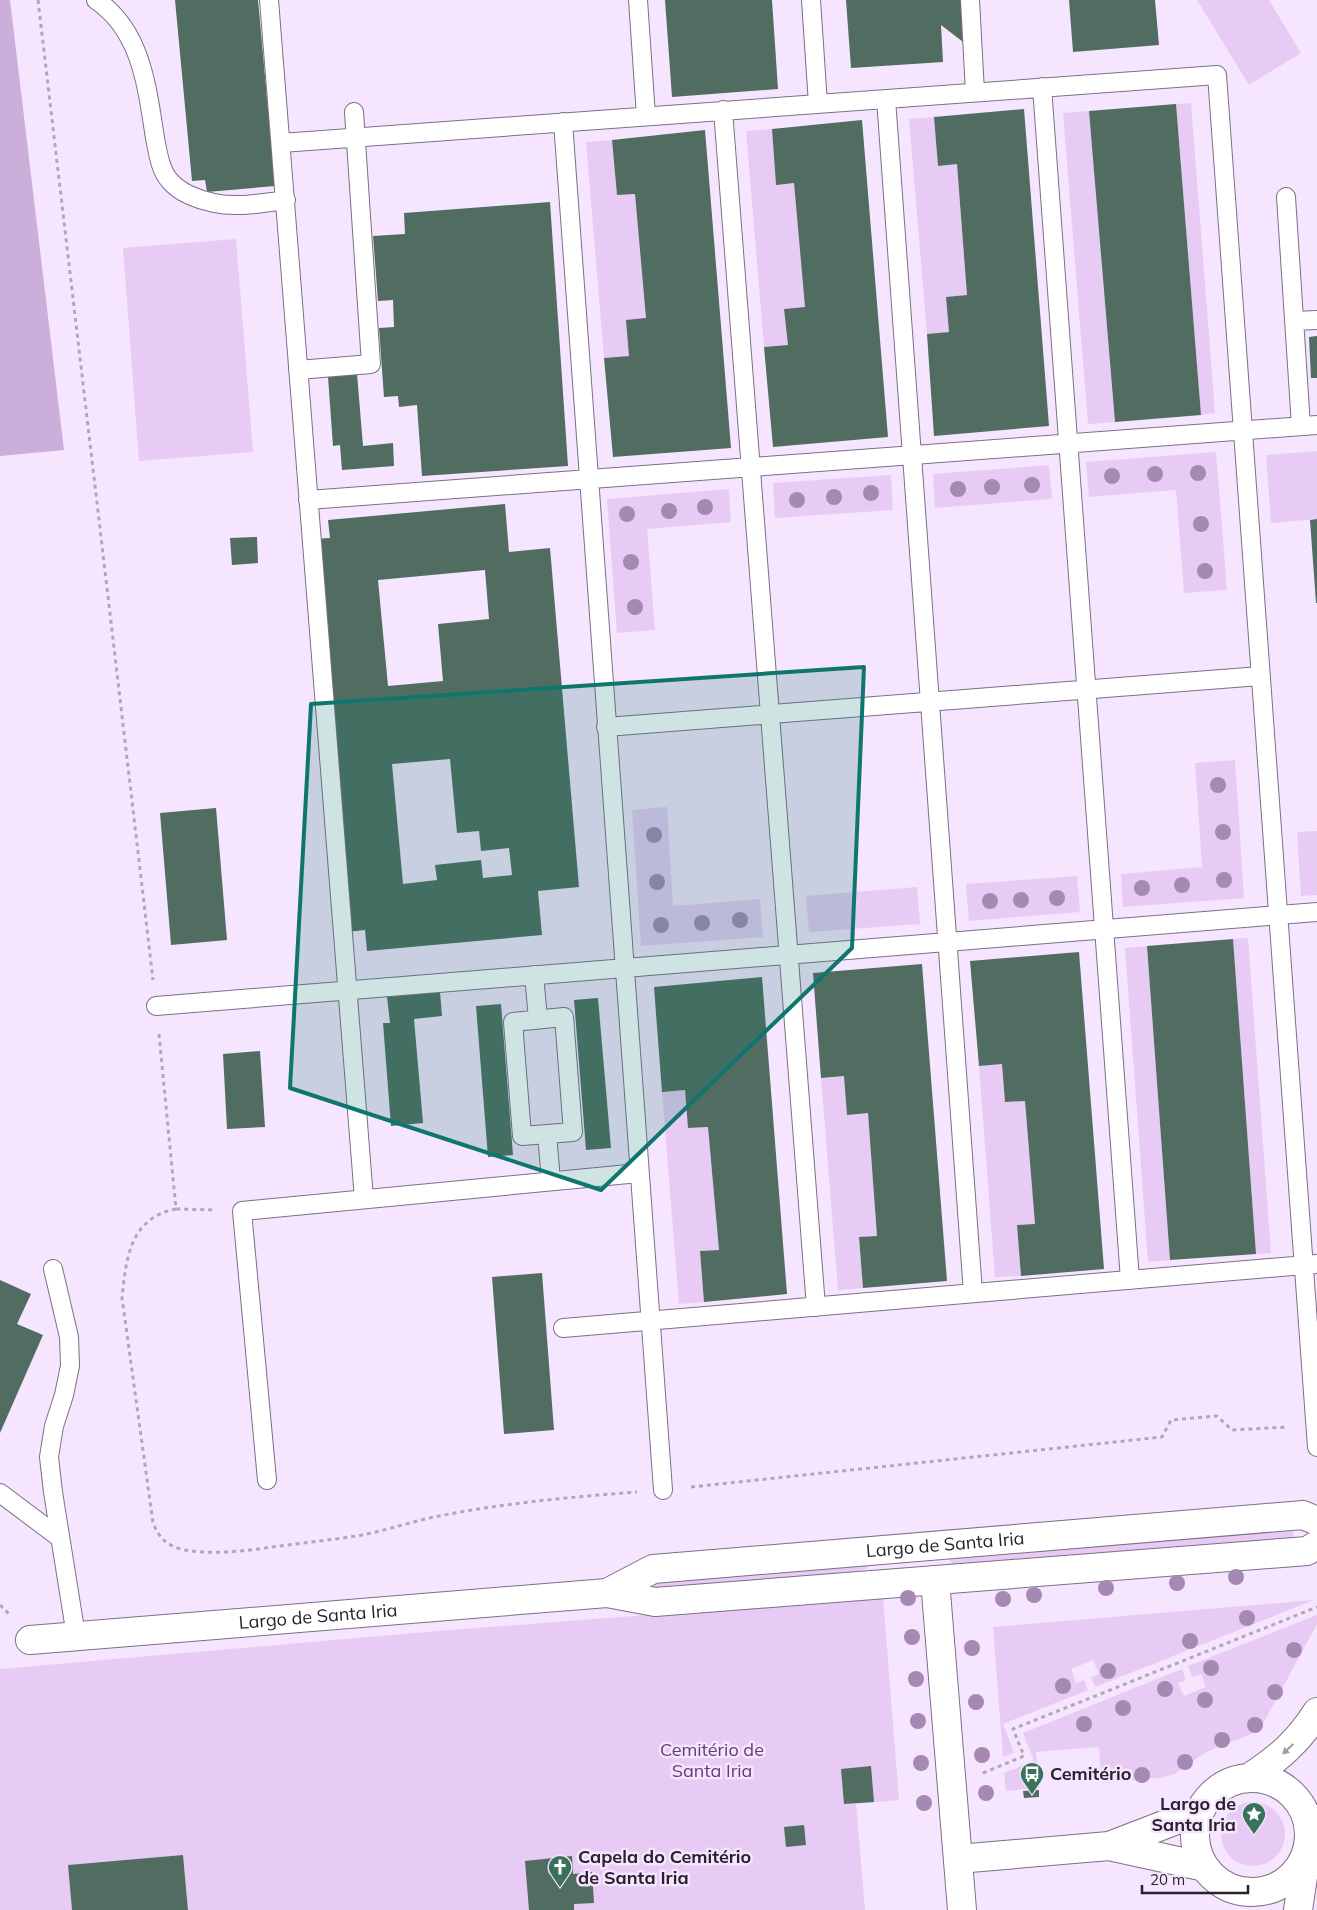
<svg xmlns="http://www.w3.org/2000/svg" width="1317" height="1910" viewBox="0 0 1317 1910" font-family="Mulish,sans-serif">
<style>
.green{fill:#e7cbf4}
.forest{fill:#cbaed9}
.building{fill:#516c60;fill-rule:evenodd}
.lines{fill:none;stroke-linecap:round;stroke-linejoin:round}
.lane-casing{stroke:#7d6f85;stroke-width:20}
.street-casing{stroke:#7d6f85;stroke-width:30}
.secondary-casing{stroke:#7d6f85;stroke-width:30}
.path{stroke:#b3a6ba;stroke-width:3;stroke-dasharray:4 4;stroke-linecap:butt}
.lane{stroke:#fff;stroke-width:18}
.street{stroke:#fff;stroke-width:28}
.secondary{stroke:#fff;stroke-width:28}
.tree{fill:#a589b2}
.oneway{fill:#9f9ca0}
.marked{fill:#0f766e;fill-opacity:0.2;stroke:#0f766e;stroke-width:4;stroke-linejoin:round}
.labels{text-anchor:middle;stroke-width:5;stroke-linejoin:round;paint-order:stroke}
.street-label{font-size:18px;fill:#29222c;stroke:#f6e5fe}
.park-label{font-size:18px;fill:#623d73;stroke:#f6e5fe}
.poi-label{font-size:18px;font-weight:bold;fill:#29222c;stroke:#f6e5fe;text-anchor:start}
</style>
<rect width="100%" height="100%" fill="#f6e5fe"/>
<path class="green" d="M 1197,0 L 1269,0 L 1301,53 L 1249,85 Z
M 1191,103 L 1215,413 L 1201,415 L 1176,104 Z
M 1089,111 L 1115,422 L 1088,424 L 1063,113 Z
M 934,117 L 938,166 L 957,164 L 967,295 L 946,297 L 949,332 L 927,334 L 909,119 Z
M 772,129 L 776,184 L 794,183 L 805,307 L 784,309 L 788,345 L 764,347 L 746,131 Z
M 612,140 L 617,195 L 635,194 L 646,318 L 629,356 L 604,358 L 586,142 Z
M 236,239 L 253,452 L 139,461 L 123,248 Z
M 1317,451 L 1317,519 L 1271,523 L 1266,455 Z
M 1216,452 L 1227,590 L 1184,593 L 1176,490 L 1089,497 L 1086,462 Z
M 1049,465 L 1052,499 L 935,508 L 933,474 Z
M 891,475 L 893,510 L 775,518 L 773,483 Z
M 729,489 L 731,522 L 647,529 L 655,630 L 617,633 L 607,499 Z
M 1235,760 L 1244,898 L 1123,907 L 1121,874 L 1202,867 L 1195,763 Z
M 667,807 L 673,906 L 760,899 L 763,937 L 641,946 L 632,810 Z
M 1317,831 L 1317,895 L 1301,896 L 1297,832 Z
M 1077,876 L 1080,912 L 969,921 L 966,884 Z
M 917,887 L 920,924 L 809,932 L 806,896 Z
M 1248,938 L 1271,1253 L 1256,1254 L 1233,939 Z
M 1147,946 L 1170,1260 L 1148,1262 L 1125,948 Z
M 1002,1064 L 1005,1102 L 1025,1101 L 1035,1224 L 1017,1225 L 1021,1276 L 995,1277 L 979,1066 Z
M 844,1076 L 868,1113 L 877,1236 L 859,1238 L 863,1288 L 838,1290 L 821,1078 Z
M 685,1090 L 688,1128 L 708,1127 L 719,1250 L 700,1251 L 704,1302 L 679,1304 L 662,1092 Z
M 1293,1528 L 1293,1539 L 954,1566 L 945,1555 Z
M 873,1563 L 860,1573 L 654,1591 L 654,1581 Z
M 883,1597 L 899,1800 L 856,1804 L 865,1910 L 188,1910 L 183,1855 L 69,1865 L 72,1910 L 0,1910 L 0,1669 L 426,1632 Z
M 1314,1600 L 1095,1687 L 1091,1677 L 1099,1674 L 1093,1660 L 1071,1669 L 1076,1683 L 1084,1680 L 1088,1690 L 1003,1724 L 1014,1753 L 1003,1757 L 993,1627 Z
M 1317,1615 L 1317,1624 L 1263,1724 L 1249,1735 L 1206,1752 L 1175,1774 L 1159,1778 L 1102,1783 L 1099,1747 L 1036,1752 L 1039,1788 L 1006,1791 L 1004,1773 L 1034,1761 L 1023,1733 L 1182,1669 L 1186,1680 L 1178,1683 L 1184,1696 L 1206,1687 L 1201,1674 L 1192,1677 L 1188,1666 Z
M1221 1834a32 32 0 1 1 64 0a32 32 0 1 1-64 0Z"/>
<path class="forest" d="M 0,0 L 10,0 L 64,450 L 0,456 Z"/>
<path class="building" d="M 175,0 L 258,0 L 275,186 L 207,192 L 205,180 L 192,181 Z
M 665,0 L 772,0 L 778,89 L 672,97 Z
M 846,0 L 964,0 L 967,45 L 941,25 L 943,62 L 851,68 Z
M 1069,0 L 1155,0 L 1159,45 L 1073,52 Z
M 1176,104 L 1201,415 L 1115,422 L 1089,111 Z
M 1024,109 L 1049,426 L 934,436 L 927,334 L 949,332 L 946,297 L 967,295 L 957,164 L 938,166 L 934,117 Z
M 862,120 L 888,437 L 773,447 L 764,347 L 788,345 L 784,309 L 805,307 L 794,183 L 776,185 L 772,129 Z
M 705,130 L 731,448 L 613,457 L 604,358 L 629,356 L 626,320 L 646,318 L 635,194 L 617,195 L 612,140 Z
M 550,202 L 568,466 L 422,476 L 417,405 L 399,407 L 398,396 L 384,397 L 379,328 L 394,327 L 393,300 L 378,301 L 373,236 L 405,234 L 404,213 Z
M 1317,336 L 1317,378 L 1311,378 L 1309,337 Z
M 357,374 L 363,446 L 393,443 L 394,466 L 342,470 L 340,445 L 333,446 L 328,377 Z
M 505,504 L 509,552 L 550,548 L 579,887 L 538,891 L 542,935 L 367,951 L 365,930 L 347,932 L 313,539 L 330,538 L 328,520 ZM 485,570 L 489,619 L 438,624 L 443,681 L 388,686 L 378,580 ZM 450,759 L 457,833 L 479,831 L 481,851 L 509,848 L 512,875 L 483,878 L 481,860 L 435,865 L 437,880 L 403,884 L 392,764 Z
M 1317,519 L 1317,603 L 1316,603 L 1310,520 Z
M 257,537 L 258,563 L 232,565 L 230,538 Z
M 216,808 L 227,940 L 171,945 L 160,813 Z
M 1233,939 L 1256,1254 L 1170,1260 L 1147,946 Z
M 1079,952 L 1104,1269 L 1021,1276 L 1017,1225 L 1035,1224 L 1025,1101 L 1005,1102 L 1002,1064 L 979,1066 L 970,961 Z
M 922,964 L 947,1281 L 863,1288 L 859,1237 L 877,1236 L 868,1113 L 847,1115 L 844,1076 L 821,1078 L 813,973 Z
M 762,977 L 787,1294 L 704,1302 L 700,1251 L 719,1250 L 708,1127 L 688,1128 L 685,1090 L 662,1092 L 654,987 Z
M 440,992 L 442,1016 L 414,1019 L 423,1123 L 391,1126 L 383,1023 L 390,1023 L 387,997 Z
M 598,998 L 611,1148 L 586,1150 L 574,1000 Z
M 501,1004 L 513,1155 L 488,1157 L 476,1006 Z
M 260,1051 L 265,1127 L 227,1129 L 223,1054 Z
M 542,1273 L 554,1430 L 504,1434 L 492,1277 Z
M 0,1280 L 31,1294 L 17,1324 L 43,1335 L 0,1433 Z
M 871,1766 L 874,1802 L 844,1804 L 841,1769 Z
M 1039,1790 L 1039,1797 L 1024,1798 L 1023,1791 Z
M 804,1825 L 806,1845 L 786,1847 L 784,1827 Z
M 183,1855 L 188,1910 L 72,1910 L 68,1865 Z
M 572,1856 L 573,1874 L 592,1872 L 594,1903 L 574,1904 L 574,1910 L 529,1910 L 525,1861 Z"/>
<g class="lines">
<g class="lane-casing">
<path id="lane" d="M 96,0 C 142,31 147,88 155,138 C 158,153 160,170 170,181 C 180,193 199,200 214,203 C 237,208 262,203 286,200
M 269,0 L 364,1199
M 638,0 L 646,116
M 811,0 L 818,104
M 970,0 L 975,92
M 1042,87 L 1130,1280
M 886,99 L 973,1293
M 723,110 L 816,1307
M 563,122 L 663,1490
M 281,143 L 1217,75 L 1317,1447
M 1286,197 L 1301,426
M 1294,321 L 1317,320
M 298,370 L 371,364 L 354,112
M 308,500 L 1317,425
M 606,727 L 1260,676
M 534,975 L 538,1019
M 156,1006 L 1317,912
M 564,1017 L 573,1132 L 522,1136 L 513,1022 Z
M 547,1134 L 551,1181
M 53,1269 L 69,1337 L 70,1366 L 64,1395 L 54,1426 L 49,1457 L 53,1492 L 76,1636
M 563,1328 L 1317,1264
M 267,1480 L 242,1211 L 639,1173
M 0,1493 L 60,1538"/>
</g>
<g class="street-casing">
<g id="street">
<path d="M 935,1580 L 962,1910"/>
<path id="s1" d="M 607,1593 L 653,1569 L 1303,1515 L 1317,1521"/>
<path id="s2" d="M 30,1640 L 607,1593 L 655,1602 L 1307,1551 L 1317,1545"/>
</g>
</g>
<g class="secondary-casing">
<path id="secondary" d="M 1250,1777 C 1278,1759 1299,1741 1317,1712
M1195 1835a57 57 0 1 1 114 0a57 57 0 1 1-114 0Z
M 1109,1846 L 1205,1867
M 958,1859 L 1109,1846 L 1200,1811
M 1298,1910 L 1306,1857"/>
</g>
<path class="path" d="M 38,0 L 153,980
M 159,1034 L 176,1209 L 215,1210
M 176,1209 C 130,1218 126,1258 122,1298 L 153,1523 C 160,1539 167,1546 185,1550 C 213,1555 244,1551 272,1547 C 302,1543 332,1540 362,1535 C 388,1530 413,1521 439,1516 C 504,1503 571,1497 637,1492
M 691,1487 L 1162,1437 L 1171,1420 L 1217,1416 L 1232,1430 L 1288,1427
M 0,1605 L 10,1615
M 983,1773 L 1024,1756 L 1013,1729 L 1317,1607"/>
<use href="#lane" class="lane"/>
<use href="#street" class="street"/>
<use href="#secondary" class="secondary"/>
</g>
<g class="tree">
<circle cx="1198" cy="473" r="8"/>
<circle cx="1155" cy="474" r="8"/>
<circle cx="1112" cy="476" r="8"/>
<circle cx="1032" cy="485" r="8"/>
<circle cx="992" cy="487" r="8"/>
<circle cx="958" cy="489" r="8"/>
<circle cx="871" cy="493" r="8"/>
<circle cx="834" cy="497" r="8"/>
<circle cx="797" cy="500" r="8"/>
<circle cx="705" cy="507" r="8"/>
<circle cx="669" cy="511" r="8"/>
<circle cx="627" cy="514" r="8"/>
<circle cx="1201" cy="524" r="8"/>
<circle cx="631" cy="562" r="8"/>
<circle cx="1205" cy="571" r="8"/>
<circle cx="635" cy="607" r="8"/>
<circle cx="1218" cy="785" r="8"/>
<circle cx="1223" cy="832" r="8"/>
<circle cx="654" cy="835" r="8"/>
<circle cx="1224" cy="880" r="8"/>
<circle cx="657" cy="882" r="8"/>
<circle cx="1182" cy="885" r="8"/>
<circle cx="1142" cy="888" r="8"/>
<circle cx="1057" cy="898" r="8"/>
<circle cx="1021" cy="900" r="8"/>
<circle cx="990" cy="901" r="8"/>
<circle cx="740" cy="920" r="8"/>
<circle cx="702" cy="923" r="8"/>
<circle cx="661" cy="925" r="8"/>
<circle cx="1236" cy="1577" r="8"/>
<circle cx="1177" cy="1583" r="8"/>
<circle cx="1106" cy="1588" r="8"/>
<circle cx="1034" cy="1595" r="8"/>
<circle cx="908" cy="1598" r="8"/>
<circle cx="1003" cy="1599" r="8"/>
<circle cx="1247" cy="1618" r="8"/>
<circle cx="912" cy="1637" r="8"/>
<circle cx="1190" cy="1641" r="8"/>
<circle cx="972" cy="1648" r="8"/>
<circle cx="1294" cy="1650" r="8"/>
<circle cx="1211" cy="1668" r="8"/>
<circle cx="1108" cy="1671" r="8"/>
<circle cx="916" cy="1679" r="8"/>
<circle cx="1063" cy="1686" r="8"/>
<circle cx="1165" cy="1689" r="8"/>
<circle cx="1275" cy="1692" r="8"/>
<circle cx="1205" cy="1700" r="8"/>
<circle cx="976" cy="1702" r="8"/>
<circle cx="1123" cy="1708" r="8"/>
<circle cx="918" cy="1721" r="8"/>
<circle cx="1084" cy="1724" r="8"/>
<circle cx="1255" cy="1725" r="8"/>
<circle cx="1222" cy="1740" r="8"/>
<circle cx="982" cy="1755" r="8"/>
<circle cx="1185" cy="1762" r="8"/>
<circle cx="921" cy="1763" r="8"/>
<circle cx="1142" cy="1775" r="8"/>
<circle cx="986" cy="1793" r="8"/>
<circle cx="924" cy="1803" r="8"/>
</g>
<defs><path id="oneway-solid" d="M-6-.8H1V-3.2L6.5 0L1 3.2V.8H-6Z" transform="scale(1.25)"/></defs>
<use class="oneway" href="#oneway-solid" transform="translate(1288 1749) rotate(137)"/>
<path class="marked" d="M 864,667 L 852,948 L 601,1190 L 290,1088 L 311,704 Z"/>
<defs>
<g id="bus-pin" transform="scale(1.25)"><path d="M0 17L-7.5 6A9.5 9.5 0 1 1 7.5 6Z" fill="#38725a" stroke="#f6e5fe"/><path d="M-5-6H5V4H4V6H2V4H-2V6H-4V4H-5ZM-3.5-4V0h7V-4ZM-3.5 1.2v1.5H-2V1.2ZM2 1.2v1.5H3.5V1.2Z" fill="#fff"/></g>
<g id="sight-pin" transform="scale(1.25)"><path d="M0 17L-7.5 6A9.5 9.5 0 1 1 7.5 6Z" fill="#38725a" stroke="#f6e5fe"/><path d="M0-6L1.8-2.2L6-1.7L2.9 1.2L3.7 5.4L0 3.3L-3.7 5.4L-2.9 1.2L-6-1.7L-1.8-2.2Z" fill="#fff"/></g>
<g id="church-pin" transform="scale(1.25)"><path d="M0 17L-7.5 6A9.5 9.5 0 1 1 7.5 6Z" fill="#38725a" stroke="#f6e5fe"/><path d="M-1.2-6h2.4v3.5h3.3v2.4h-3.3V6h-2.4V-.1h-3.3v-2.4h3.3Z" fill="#fff"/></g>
</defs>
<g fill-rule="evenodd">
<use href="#bus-pin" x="1032" y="1774"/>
<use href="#sight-pin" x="1254" y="1814"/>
<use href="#church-pin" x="560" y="1867"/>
</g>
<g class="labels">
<g class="street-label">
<text dy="6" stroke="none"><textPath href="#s1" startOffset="345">Largo de Santa Iria</textPath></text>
<text dy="6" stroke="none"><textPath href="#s2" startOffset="289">Largo de Santa Iria</textPath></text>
</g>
<g class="park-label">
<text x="712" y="1756">Cemitério de<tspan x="712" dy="21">Santa Iria</tspan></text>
</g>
<g class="poi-label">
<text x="1050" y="1780">Cemitério</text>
<text x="1236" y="1810" text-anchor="end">Largo de<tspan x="1236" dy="21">Santa Iria</tspan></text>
<text x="578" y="1863">Capela do Cemitério<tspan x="578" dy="21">de Santa Iria</tspan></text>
</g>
</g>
<path d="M1142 1885v8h106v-8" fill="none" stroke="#29222c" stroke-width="2.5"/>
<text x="1150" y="1885" font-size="15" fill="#29222c" stroke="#f6e5fe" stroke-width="4" paint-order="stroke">20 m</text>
</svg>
